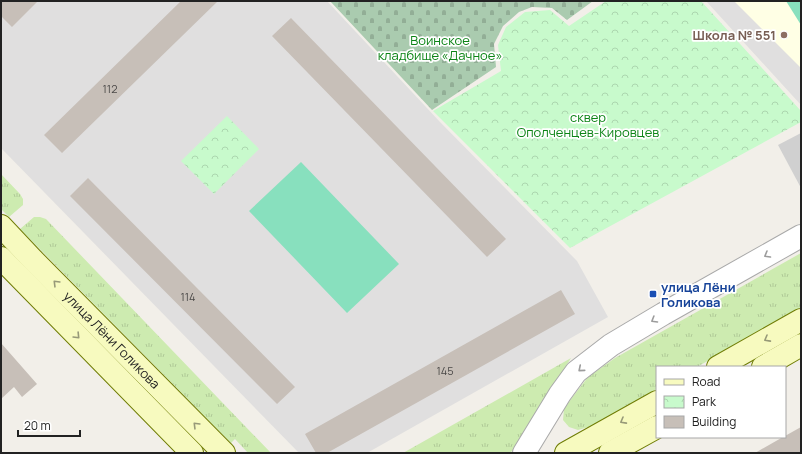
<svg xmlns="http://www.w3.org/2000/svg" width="802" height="454" viewBox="0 0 802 454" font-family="Manrope,sans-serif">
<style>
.residential{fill:#e0dfdf}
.education{fill:#ffffe5}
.religious{fill:#d0d0d0}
.grass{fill:url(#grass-tufts)}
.cemetery{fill:url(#cemetery-stones)}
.park{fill:url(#park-crowns)}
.pitch{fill:#88e0be}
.building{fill:#c7bfb8}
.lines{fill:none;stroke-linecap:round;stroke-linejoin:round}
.street-casing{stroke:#a9a9a9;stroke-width:24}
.secondary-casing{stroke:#707d05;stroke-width:24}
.street{stroke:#fff;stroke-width:22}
.secondary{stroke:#f7fabf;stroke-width:22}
.oneway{stroke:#9c9c9c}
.oneway2{stroke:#979978}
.education-dot{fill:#8d6e63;stroke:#fff;stroke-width:1.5}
.transit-dot{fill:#1a4fb4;stroke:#fff;stroke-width:1.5}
.labels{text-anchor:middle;stroke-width:3.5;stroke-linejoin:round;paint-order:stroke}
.number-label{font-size:11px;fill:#4b4948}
.education-label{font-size:13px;font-weight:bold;fill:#785e54;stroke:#fff;text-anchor:end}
.park-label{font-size:13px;fill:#0c8416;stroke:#fff}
.transit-label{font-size:13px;font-weight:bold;fill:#164399;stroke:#fff;text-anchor:start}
.street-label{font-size:13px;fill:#222;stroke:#fff}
</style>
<defs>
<pattern id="grass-tufts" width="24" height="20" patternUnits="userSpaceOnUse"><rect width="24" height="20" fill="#cdebb0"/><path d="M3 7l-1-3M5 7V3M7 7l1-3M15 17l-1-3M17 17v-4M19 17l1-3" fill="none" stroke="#b0c997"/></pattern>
<pattern id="cemetery-stones" width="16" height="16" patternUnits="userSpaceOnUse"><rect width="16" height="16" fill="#aacbaf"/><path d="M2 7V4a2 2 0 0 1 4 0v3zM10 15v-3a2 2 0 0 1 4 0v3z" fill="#92ae96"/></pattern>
<pattern id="park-crowns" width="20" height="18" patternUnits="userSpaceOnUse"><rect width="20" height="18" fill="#c8facc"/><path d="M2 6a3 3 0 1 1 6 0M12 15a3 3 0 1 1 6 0" fill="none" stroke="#acd6af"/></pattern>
</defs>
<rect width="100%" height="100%" fill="#f2efe9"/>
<path class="residential" d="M 1,1 L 327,1 L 440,122 L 577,261 L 608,317 L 367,453 L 299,453 L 1,148 Z
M 706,1 L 801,1 L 801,105 Z"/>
<path class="education" d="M 734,1 L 801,1 L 801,68 Z"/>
<path class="religious" d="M 801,133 L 801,188 L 778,145 Z"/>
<path class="grass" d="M 1,174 L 20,194 L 23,199 L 23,205 L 9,217 L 1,209 Z
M 34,217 L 40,217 L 46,219 L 271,453 L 248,453 L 235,439 L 231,443 L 20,229 Z
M 801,253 L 801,308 L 697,367 L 657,367 L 657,389 L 592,426 L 578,430 L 569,427 L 563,420 L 564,409 L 571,399 L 588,377 L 615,358 Z
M 571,358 L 514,449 L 510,453 L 403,453 Z"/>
<path class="cemetery" d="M 330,1 L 593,1 L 567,20 L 552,8 L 532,7 L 519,12 L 503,26 L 494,44 L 496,67 L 432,110 Z"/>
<path class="park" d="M 606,1 L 701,1 L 801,111 L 801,122 L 570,248 L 433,111 L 501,71 L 498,45 L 506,27 L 525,12 L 550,10 L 569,26 Z
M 227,116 L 259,149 L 214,194 L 181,161 Z"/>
<path class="pitch" d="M 786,1 L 801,1 L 801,25 Z
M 301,162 L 399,264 L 347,313 L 249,211 Z"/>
<path class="building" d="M 1,1 L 38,1 L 12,27 L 1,16 Z
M 181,1 L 218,1 L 62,153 L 44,135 Z
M 291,18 L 506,239 L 487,257 L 272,36 Z
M 88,178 L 295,387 L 277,404 L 70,196 Z
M 561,290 L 575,314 L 327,453 L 316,453 L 305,434 Z
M 1,343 L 37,384 L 22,397 L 14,387 L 1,399 Z
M 801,427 L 801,453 L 755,453 L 783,437 L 785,437 L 785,436 Z"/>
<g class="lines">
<g class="street-casing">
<path id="street" d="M 524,453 L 560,394 L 576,372 L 611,345 L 663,314 L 801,236"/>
</g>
<g class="secondary-casing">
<g id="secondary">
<path id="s1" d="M 1,226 L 33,260 L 224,453"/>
<path d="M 1,258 L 192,453"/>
<path d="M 718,367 L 801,320"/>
<path d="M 763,367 L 801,345"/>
<path d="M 566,453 L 657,402"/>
<path d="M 610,453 L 657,427"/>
</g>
</g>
<use href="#street" class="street"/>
<use href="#secondary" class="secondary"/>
</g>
<defs><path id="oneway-chevron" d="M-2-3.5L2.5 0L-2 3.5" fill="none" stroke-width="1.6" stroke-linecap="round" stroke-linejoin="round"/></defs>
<g class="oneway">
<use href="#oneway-chevron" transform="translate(767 255) rotate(150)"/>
<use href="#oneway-chevron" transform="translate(654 320) rotate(149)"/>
<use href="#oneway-chevron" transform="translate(581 369) rotate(140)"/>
</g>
<g class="oneway2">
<use href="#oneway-chevron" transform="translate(56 283) rotate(-135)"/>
<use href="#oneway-chevron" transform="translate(77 336) rotate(46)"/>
<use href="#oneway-chevron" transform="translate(767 339) rotate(151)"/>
<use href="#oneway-chevron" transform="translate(623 421) rotate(151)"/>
<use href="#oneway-chevron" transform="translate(196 425) rotate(-135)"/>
</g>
<circle class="education-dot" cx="784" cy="35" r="4"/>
<rect class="transit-dot" x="649" y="290" width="8" height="8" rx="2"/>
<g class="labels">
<g class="number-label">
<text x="110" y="93">112</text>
<text x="188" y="301">114</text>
<text x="445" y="375">145</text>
</g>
<g class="education-label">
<text x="776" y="40">Школа № 551</text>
</g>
<g class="park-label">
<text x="440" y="45">Воинское<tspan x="440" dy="15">кладбище «Дачное»</tspan></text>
<text x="588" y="122">сквер<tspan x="588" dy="15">Ополченцев-Кировцев</tspan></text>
</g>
<g class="transit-label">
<text x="661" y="292">улица Лёни<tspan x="661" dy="15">Голикова</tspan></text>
</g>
<g class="street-label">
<text dy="5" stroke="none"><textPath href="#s1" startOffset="159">улица Лёни Голикова</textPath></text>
</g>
</g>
<rect width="802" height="454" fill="none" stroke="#222222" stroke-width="4"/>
<rect x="656" y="366" width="130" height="72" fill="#ffffff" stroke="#a7a7a7"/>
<rect x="664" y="379" width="20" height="6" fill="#f7fabf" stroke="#a7a7a7"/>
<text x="692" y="386" font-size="12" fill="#222222">Road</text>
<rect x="664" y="396" width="20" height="12" fill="url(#park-crowns)" stroke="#a7a7a7"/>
<text x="692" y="406" font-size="12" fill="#222222">Park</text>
<rect x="664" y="416" width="20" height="12" fill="#c7bfb8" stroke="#a7a7a7"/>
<text x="692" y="426" font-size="12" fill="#222222">Building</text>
<path d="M18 430v6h62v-6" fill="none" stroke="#222222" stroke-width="2"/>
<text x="24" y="430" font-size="12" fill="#222222" stroke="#ffffff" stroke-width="3" paint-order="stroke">20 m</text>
</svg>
